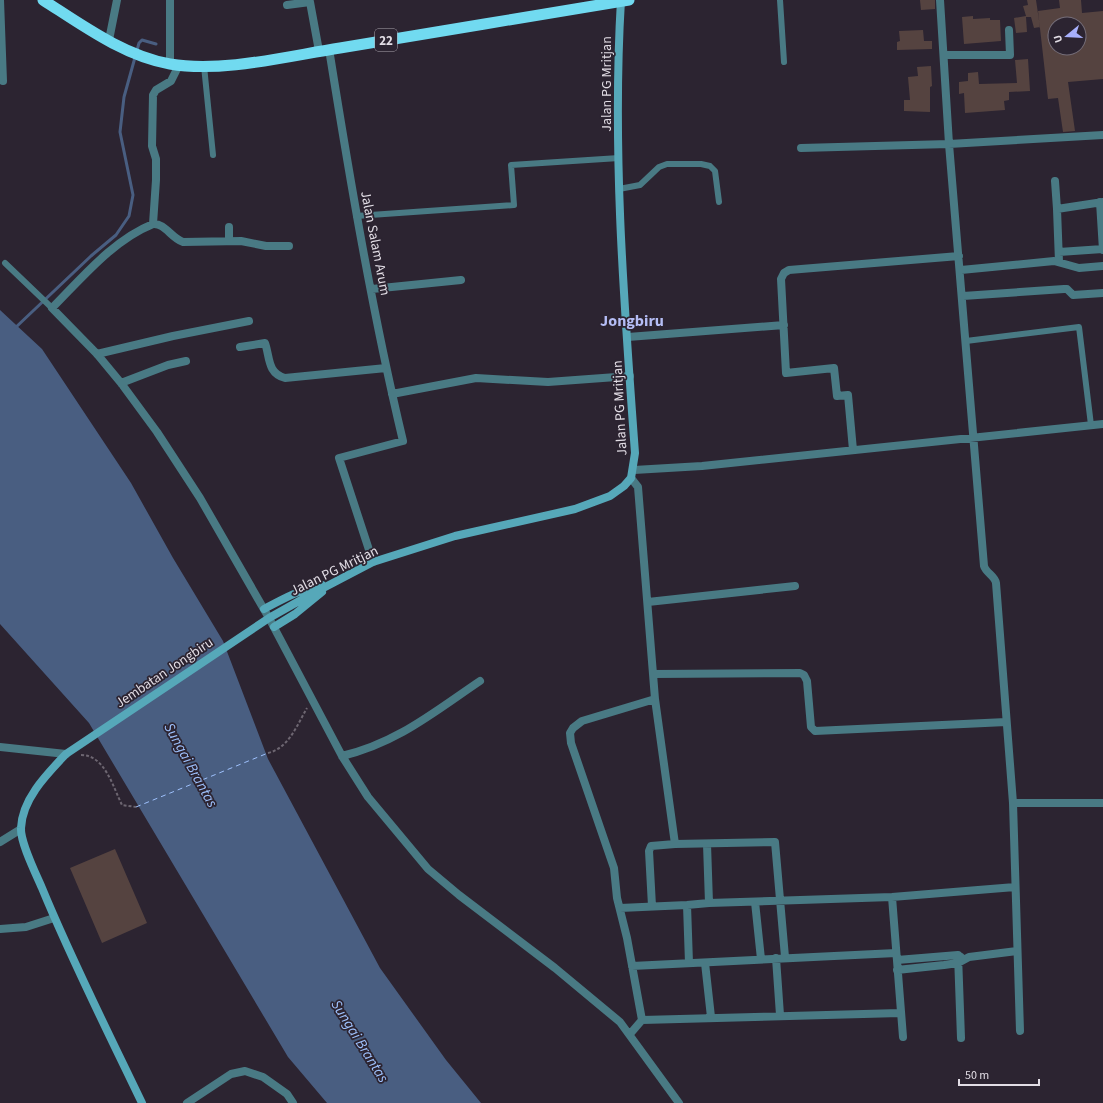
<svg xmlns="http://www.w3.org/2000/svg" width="1103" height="1103" viewBox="0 0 1103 1103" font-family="'Source Sans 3',sans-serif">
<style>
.water{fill:#495e81}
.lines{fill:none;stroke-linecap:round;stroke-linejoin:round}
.stream{stroke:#495e81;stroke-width:3}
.ferry{stroke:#9ec1fd;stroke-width:1;stroke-dasharray:5 4;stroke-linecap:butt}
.building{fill:#554340;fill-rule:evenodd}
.path{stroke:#6d6671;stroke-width:2;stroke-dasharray:3 2;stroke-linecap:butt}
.service{stroke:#497a84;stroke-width:6}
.minor{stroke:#497a84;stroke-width:8}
.secondary{stroke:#56a8b9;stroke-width:8}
.trunk{stroke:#71daf0;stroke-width:11}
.labels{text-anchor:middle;stroke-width:3.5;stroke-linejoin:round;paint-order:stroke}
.shield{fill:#2c2431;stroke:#aba6af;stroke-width:1}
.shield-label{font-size:13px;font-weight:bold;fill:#e2dde5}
.street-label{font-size:14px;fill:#e2dde5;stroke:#2c2431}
.water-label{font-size:15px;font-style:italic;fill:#9ec1fd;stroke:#2c2431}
.quarter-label{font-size:16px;font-weight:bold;fill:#b5bdf5;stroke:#2c2431}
</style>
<rect width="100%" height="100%" fill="#2c2431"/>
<path class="water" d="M 0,310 L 42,349 L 131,483 L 173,558 L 223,641 L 268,759 L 380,968 L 446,1060 L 481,1103 L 327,1103 L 288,1057 L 89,723 L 0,624 Z"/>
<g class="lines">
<path class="stream" d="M 15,328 L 91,256 L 116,235 L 129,216 L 133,195 L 120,132 L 124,97 L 139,43 L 142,40 L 156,44"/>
<path class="ferry" d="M 136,807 L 268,753"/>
</g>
<path class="building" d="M 920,0 L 935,0 L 935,9 L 921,10 Z
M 1027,0 L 1036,0 L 1040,27 L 1034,28 L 1031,17 L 1026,17 L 1027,32 L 1016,33 L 1014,18 L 1026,16 L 1023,6 L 1028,5 Z
M 1059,0 L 1081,0 L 1082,13 L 1103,11 L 1103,79 L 1068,82 L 1075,131 L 1063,132 L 1058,98 L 1048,99 L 1038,11 L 1060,8 ZM 1055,24 L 1079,24 L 1079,48 L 1055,48 Z
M 973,16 L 973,19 L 990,18 L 990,20 L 1000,20 L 1001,41 L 964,44 L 962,17 Z
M 923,30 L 924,41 L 932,41 L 932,49 L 897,50 L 897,42 L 900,41 L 899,31 Z
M 1028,59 L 1030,91 L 1009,92 L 1009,100 L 1004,101 L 1005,110 L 965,113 L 964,93 L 959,94 L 959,82 L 968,81 L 968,73 L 978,72 L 979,84 L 1017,83 L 1015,60 Z
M 931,66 L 932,86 L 930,87 L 930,112 L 904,111 L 904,100 L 910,100 L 908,77 L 918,76 L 917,67 Z
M 115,849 L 147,923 L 102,943 L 70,868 Z"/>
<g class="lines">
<path class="path" d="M 268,753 C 289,748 297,725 307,708
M 81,755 C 105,755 113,787 122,805 L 136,807"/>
<path class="service" d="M 780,0 L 784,62
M 204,66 L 213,155
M 619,189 L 640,185 L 659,167 L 667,164 L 701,164 L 710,166 L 715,171 L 719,202
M 356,216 L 514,205 L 511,165 L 619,158
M 5,263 L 52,308
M 966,341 L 1079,327 L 1091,425"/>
<path class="minor" d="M 0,0 L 3,81
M 170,0 L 170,64
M 940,0 L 949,144 L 984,566 C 986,573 995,576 996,583 L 1013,803 L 1020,1031
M 287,5 L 310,2 L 319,51
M 109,40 L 117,0
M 329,49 C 350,180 372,311 403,441 L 339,458 L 373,562
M 944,55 L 1010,55 L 1009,30
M 801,148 L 949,144 L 1103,135
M 1055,181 L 1057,209
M 1100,202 L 1103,250
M 153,224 L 156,180 L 156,159 L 152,146 L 153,95 L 156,90 L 171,81 L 179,65
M 229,227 L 229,241
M 289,246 L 266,246 L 241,241 L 183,242 C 171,238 165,223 153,224 C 113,240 82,278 52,308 L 97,354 L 121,383 L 157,432 L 200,498 L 269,618 L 342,756 L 368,797 L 428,869 L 459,895 L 555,968 L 620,1022 L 679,1103
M 1059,252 L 1103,249
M 1059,262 L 1057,209 L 1103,202
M 961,270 L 1054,261 L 1079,268 L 1103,266
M 372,289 L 461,280
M 963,296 L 1064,289 L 1067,289 L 1073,295 L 1103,293
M 628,337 L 784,325
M 240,347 L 265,343 C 270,357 267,373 285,378 L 386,368
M 97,354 L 173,336 L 249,321
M 121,383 L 168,365 L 186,361
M 392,394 L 476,378 L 548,382 L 630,376
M 853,450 L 848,395 L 837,396 L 834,368 L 786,373 L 781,279 L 784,273 L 789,270 L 959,256
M 634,470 L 702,466 L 1103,424
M 631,478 L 638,487 L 655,699 L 582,721 L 573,728 L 570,733 L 571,743 L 614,868 L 617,898 L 627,938 L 642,1020
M 648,602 L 795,586
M 653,674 L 800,673 L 804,675 L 807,681 L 811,727 L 815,731 L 1006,722
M 655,699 L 675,844
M 0,747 L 66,754
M 342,756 C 397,743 434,712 480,681
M 1013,803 L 1103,803
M 0,842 L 21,829
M 707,844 L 709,903
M 892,897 L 903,1037
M 755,902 L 761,959
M 687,905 L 689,963
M 652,906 L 649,851 L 651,846 L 675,844 L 775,842 L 785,957
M 620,908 L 687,905 L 709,903 L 892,897 L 1015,887
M 0,929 L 26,927 L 54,918
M 958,955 L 961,1038
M 776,958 L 780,1015
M 897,960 L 958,955 L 961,957
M 705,963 L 711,1017
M 632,966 L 896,953
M 897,970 L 944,965 L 958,963 L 969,957 L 1017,951
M 630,1034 L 642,1020 L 900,1013
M 187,1103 L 231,1074 L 245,1071 L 263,1077 L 287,1094 L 293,1103"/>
<path class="secondary" d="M 264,609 C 283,599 301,589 322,585
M 274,627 L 295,614 L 322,592
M 142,1103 C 108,1032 72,961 42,888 C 36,874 20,842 21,828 C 22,799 47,774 66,754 L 269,618 L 308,596 L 373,562 L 455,536 L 575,509 L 610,496 L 624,486 L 631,478 L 635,453 C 624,303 612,150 621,0"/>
<path class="trunk" d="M 43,0 C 82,25 124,56 170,64 C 222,73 288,56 340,48 C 436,32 533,16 629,0"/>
</g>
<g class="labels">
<rect class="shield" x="375" y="29" width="22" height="22" rx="3"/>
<g class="shield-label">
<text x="386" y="45">22</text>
</g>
<g class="street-label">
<text transform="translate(606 84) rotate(-90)" y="5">Jalan PG Mritjan</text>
<text transform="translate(376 243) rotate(79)" y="5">Jalan Salam Arum</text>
<text transform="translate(619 408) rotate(-93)" y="5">Jalan PG Mritjan</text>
<text transform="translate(334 570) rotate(-26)" y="5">Jalan PG Mritjan</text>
<text transform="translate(164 672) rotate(-34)" y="5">Jembatan Jongbiru</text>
</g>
<g class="water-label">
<text transform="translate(191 765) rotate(61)" y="5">Sungai Brantas</text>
<text transform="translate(360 1041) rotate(58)" y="5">Sungai Brantas</text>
</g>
<g class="quarter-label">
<text x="632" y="326">Jongbiru</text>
</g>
</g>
<g transform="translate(1067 36) rotate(252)"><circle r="19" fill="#2c2431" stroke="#756e79"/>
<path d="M0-3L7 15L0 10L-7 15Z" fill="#a8b0fc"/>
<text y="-6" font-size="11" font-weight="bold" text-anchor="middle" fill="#e2dde5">U</text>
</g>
<path d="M959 1079v6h80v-6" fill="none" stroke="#e2dde5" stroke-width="2"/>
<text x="965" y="1079" font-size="12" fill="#e2dde5" stroke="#2c2431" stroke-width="3" paint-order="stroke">50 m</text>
</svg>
